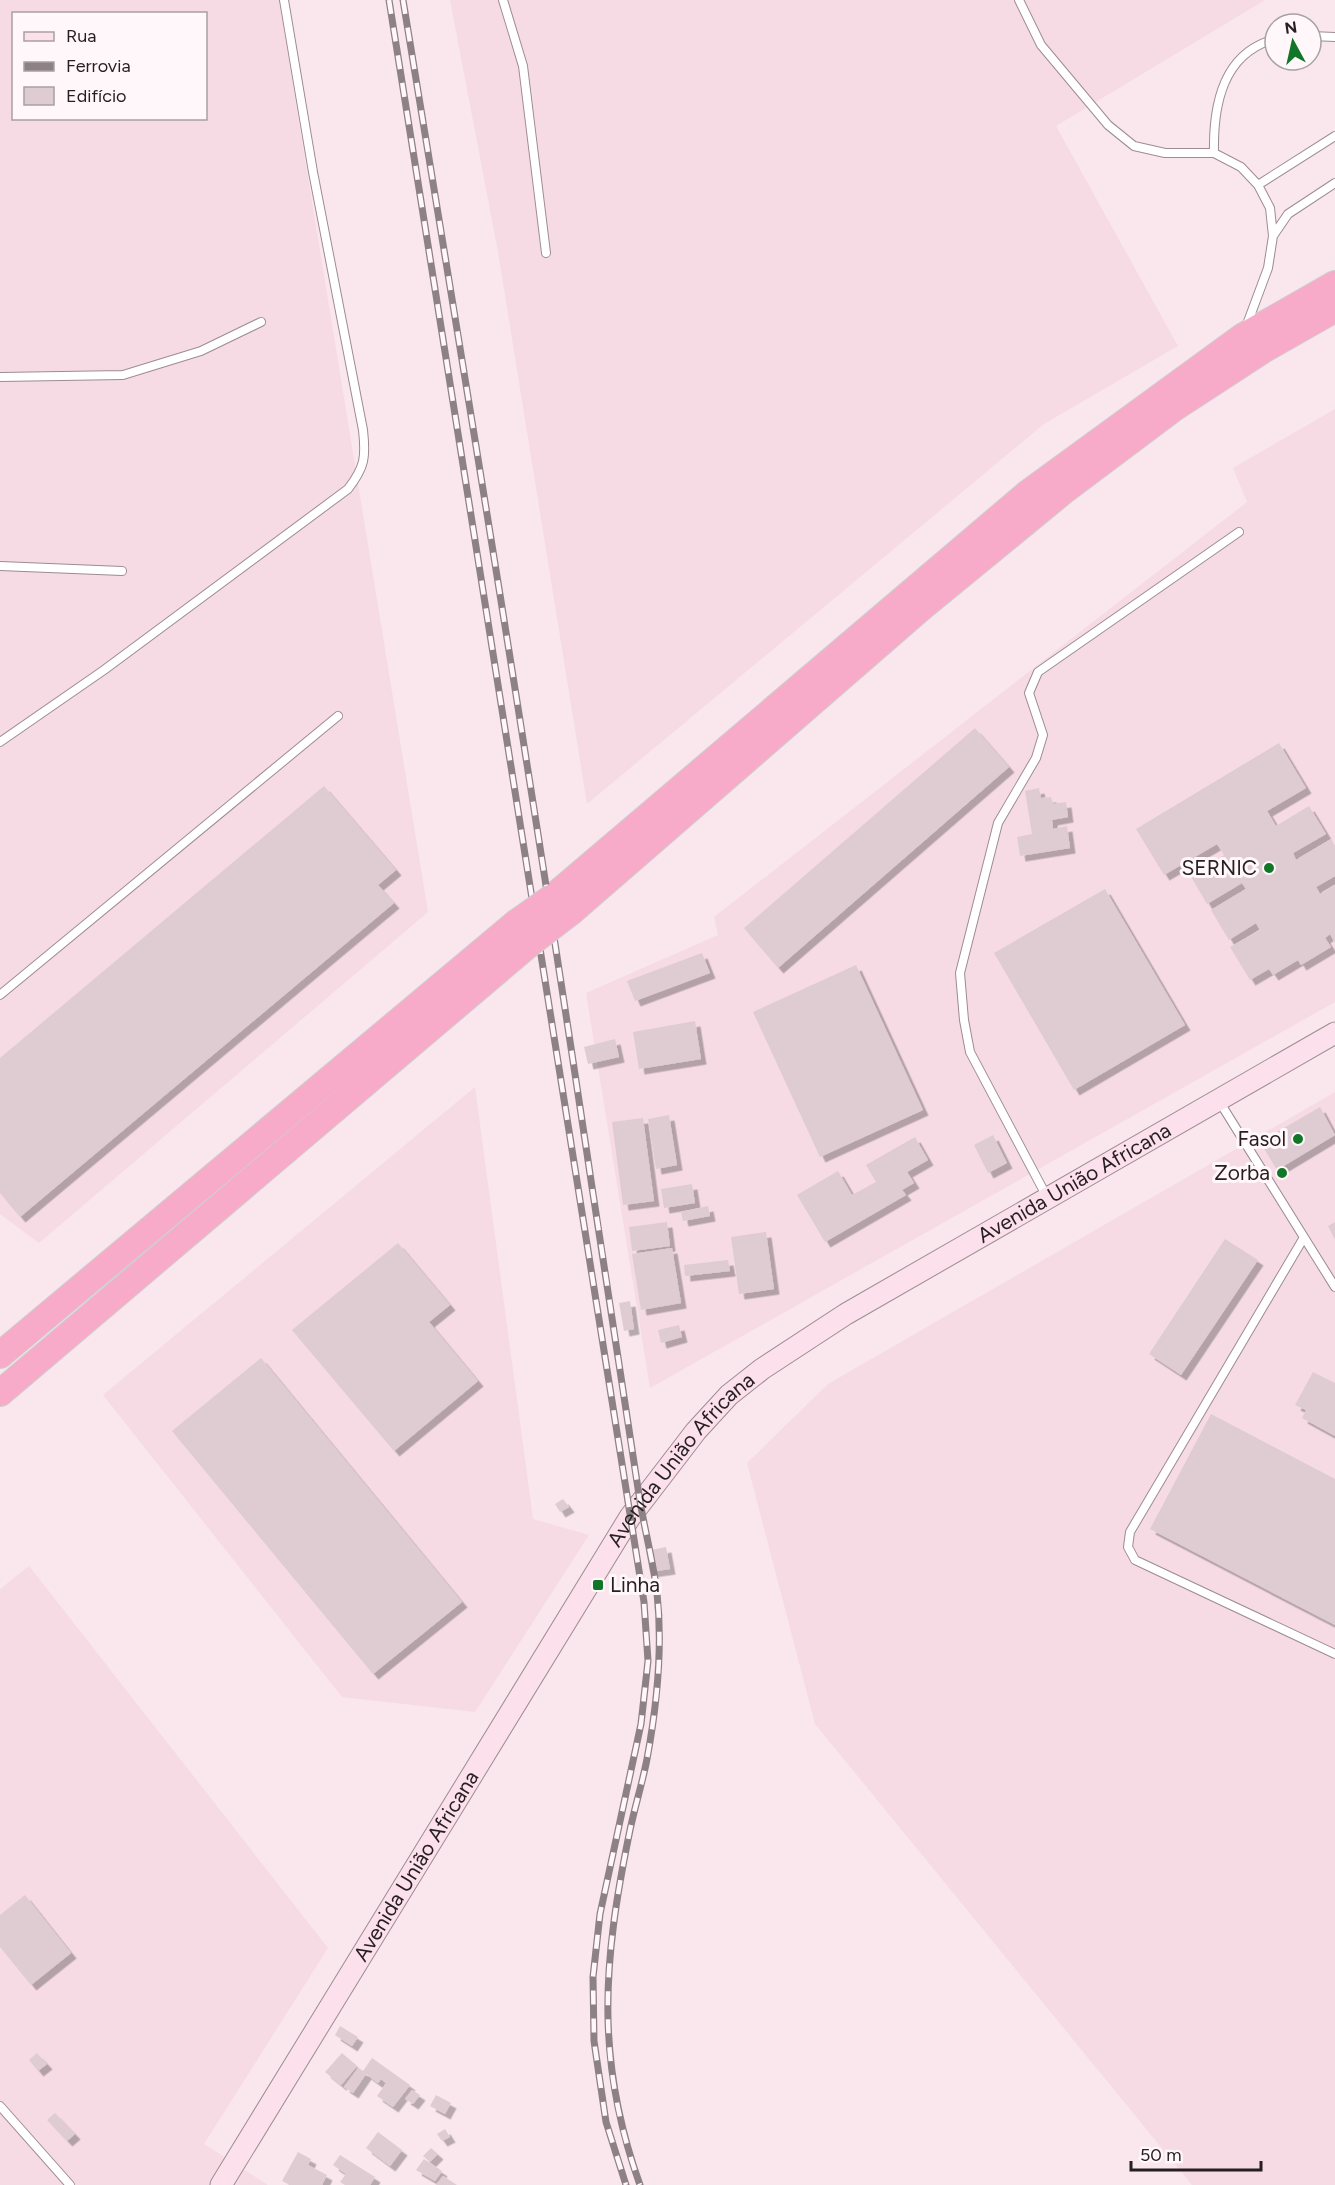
<svg xmlns="http://www.w3.org/2000/svg" width="1335" height="2185" viewBox="0 0 1335 2185" font-family="Figtree,sans-serif">
<style>
.built{fill:#f6dbe4;fill-rule:evenodd}
.building{fill:#deccd2;filter:url(#shadow)}
.lines{fill:none;stroke-linecap:round;stroke-linejoin:round}
.service-casing{stroke:#9d8c92;stroke-width:10}
.secondary-casing{stroke:#9d8c92;stroke-width:23}
.trunk-casing{stroke:#cfcece;stroke-width:28}
.service{stroke:#fff;stroke-width:8}
.secondary{stroke:#fce0eb;stroke-width:21}
.trunk{stroke:#f8abc8;stroke-width:26}
.rail-casing{stroke:#8e8185;stroke-width:7}
.rail{stroke:#fff7fa;stroke-width:4.5;stroke-dasharray:14;stroke-linecap:butt}
.trunk-bridge-casing{stroke:#cfcece;stroke-width:28;stroke-linecap:butt}
.trunk-bridge{stroke:#f8abc8;stroke-width:26}
.poi-dot{fill:#127628;stroke:#fff7fa;stroke-width:2}
.labels{text-anchor:middle;stroke-width:6;stroke-linejoin:round;paint-order:stroke}
.poi-label{font-size:21px;fill:#261f21;stroke:#fff7fa;text-anchor:end}
.street-label{font-size:21px;fill:#261f21;stroke:#fff7fa}
</style>
<defs>
<filter id="shadow"><feDropShadow dx="5.5" dy="5.5" stdDeviation="0" flood-color="#0004"/></filter>
</defs>
<rect width="100%" height="100%" fill="#f9e7ed"/>
<path class="built" d="M 0,0 L 279,0 L 428,912 L 39,1243 L 0,1214 ZM 14,14 L 206,14 L 206,118 L 14,118 Z
M 450,0 L 1265,0 L 1056,126 L 1178,346 L 1044,424 L 587,804 L 498,252 Z
M 1335,409 L 1335,1002 L 650,1388 L 586,993 L 718,935 L 714,917 L 1247,502 L 1233,468 Z
M 475,1087 L 533,1519 L 589,1535 L 475,1712 L 342,1697 L 103,1395 Z
M 1335,1092 L 1335,2185 L 1192,2185 L 815,1724 L 747,1463 L 828,1384 Z
M 29,1566 L 328,1948 L 204,2144 L 268,2185 L 0,2185 L 0,1589 Z"/>
<path class="building" d="M 975,728 L 1009,767 L 778,968 L 744,928 Z
M 1279,743 L 1306,788 L 1267,811 L 1276,826 L 1309,806 L 1326,834 L 1293,853 L 1296,860 L 1331,839 L 1335,846 L 1335,876 L 1316,887 L 1320,894 L 1335,885 L 1335,943 L 1330,934 L 1325,938 L 1331,947 L 1301,965 L 1298,960 L 1273,975 L 1269,969 L 1250,980 L 1230,947 L 1260,930 L 1256,923 L 1229,940 L 1211,910 L 1246,889 L 1242,883 L 1207,904 L 1190,875 L 1224,855 L 1217,844 L 1164,875 L 1136,829 Z
M 324,786 L 396,870 L 378,885 L 394,903 L 20,1217 L 0,1193 L 0,1058 Z
M 1039,788 L 1041,798 L 1051,797 L 1053,804 L 1066,802 L 1068,817 L 1052,820 L 1053,829 L 1067,826 L 1070,848 L 1020,856 L 1017,837 L 1032,834 L 1025,791 Z
M 1105,889 L 1185,1025 L 1074,1090 L 994,953 Z
M 702,953 L 710,973 L 635,1001 L 627,981 Z
M 856,965 L 923,1110 L 820,1157 L 753,1012 Z
M 695,1021 L 701,1059 L 639,1069 L 633,1032 Z
M 615,1039 L 619,1057 L 588,1064 L 584,1047 Z
M 1320,1107 L 1335,1135 L 1277,1170 L 1260,1142 Z
M 669,1115 L 677,1165 L 656,1169 L 648,1119 Z
M 643,1118 L 654,1201 L 623,1205 L 612,1122 Z
M 993,1135 L 1007,1163 L 988,1173 L 974,1145 Z
M 915,1137 L 928,1160 L 907,1172 L 914,1183 L 902,1190 L 906,1195 L 825,1242 L 797,1195 L 838,1171 L 852,1195 L 876,1182 L 866,1165 Z
M 692,1184 L 695,1203 L 664,1208 L 661,1189 Z
M 708,1206 L 710,1216 L 683,1221 L 681,1212 Z
M 667,1222 L 670,1246 L 632,1251 L 629,1227 Z
M 1335,1222 L 1335,1240 L 1328,1226 Z
M 766,1232 L 774,1289 L 739,1294 L 731,1237 Z
M 1225,1239 L 1258,1260 L 1181,1375 L 1149,1354 Z
M 398,1243 L 450,1305 L 429,1322 L 478,1381 L 394,1451 L 292,1330 Z
M 672,1248 L 681,1303 L 641,1310 L 632,1254 Z
M 728,1260 L 730,1271 L 685,1276 L 684,1265 Z
M 630,1301 L 634,1329 L 624,1331 L 619,1303 Z
M 679,1325 L 682,1337 L 661,1343 L 658,1330 Z
M 261,1358 L 462,1602 L 373,1674 L 172,1431 Z
M 1313,1372 L 1335,1383 L 1335,1436 L 1302,1418 L 1306,1410 L 1295,1405 Z
M 1211,1414 L 1335,1479 L 1335,1625 L 1150,1529 Z
M 563,1499 L 569,1507 L 560,1512 L 555,1504 Z
M 666,1547 L 670,1569 L 650,1572 L 646,1551 Z
M 25,1895 L 71,1953 L 31,1985 L 0,1947 L 0,1915 Z
M 340,2026 L 358,2037 L 352,2046 L 335,2035 Z
M 37,2053 L 47,2064 L 38,2071 L 29,2060 Z
M 342,2053 L 357,2066 L 341,2085 L 325,2072 Z
M 372,2058 L 410,2085 L 393,2107 L 377,2096 L 386,2083 L 381,2079 L 378,2083 L 366,2074 L 353,2093 L 344,2087 L 358,2068 L 363,2071 Z
M 412,2090 L 420,2095 L 413,2104 L 405,2099 Z
M 436,2095 L 451,2103 L 445,2114 L 430,2106 Z
M 55,2113 L 75,2134 L 67,2141 L 47,2120 Z
M 445,2129 L 450,2137 L 442,2141 L 437,2134 Z
M 378,2132 L 402,2150 L 390,2166 L 366,2148 Z
M 431,2148 L 438,2154 L 430,2162 L 423,2156 Z
M 298,2152 L 311,2159 L 308,2165 L 327,2175 L 322,2185 L 290,2185 L 282,2181 Z
M 340,2155 L 375,2177 L 370,2185 L 345,2185 L 340,2182 L 346,2174 L 333,2165 Z
M 424,2159 L 442,2171 L 435,2181 L 416,2170 Z
M 443,2176 L 457,2185 L 436,2185 Z"/>
<g class="lines">
<g class="service-casing">
<path id="service" d="M 503,0 L 523,66 L 546,253
M 1019,0 L 1041,45 L 1108,125 L 1134,146 L 1165,153 L 1214,153 L 1241,167 L 1258,185 L 1270,208 L 1273,236 L 1268,268 L 1246,327
M 1311,36 L 1335,37
M 1214,153 C 1213,106 1222,53 1275,39
M 1258,185 L 1335,136
M 1273,236 L 1288,214 L 1335,183
M 0,377 L 123,375 L 201,351 L 261,322
M 0,566 L 122,571
M 0,742 L 104,670 L 348,489 C 365,467 366,457 363,430 L 313,172 L 284,0
M 0,995 L 338,716
M 1219,1101 L 1335,1287
M 1047,1197 L 970,1052 L 964,1020 L 960,973 L 998,823 L 1036,758 L 1043,735 L 1029,693 L 1038,672 L 1239,532
M 1303,1239 L 1130,1532 L 1128,1547 L 1135,1560 L 1335,1654
M 0,2106 L 70,2185"/>
</g>
<g class="secondary-casing">
<g id="secondary">
<path id="s1" d="M 221,2185 L 630,1517 L 696,1431 L 729,1395 L 762,1369 L 846,1314 L 1335,1033"/>
</g>
</g>
<g class="trunk-casing">
<path id="trunk" d="M 553,897 L 1028,493 L 1242,337 L 1335,284
M 571,912 L 921,608 L 1066,489 L 1174,408 L 1263,350 L 1335,309
M 0,1355 L 516,923
M 0,1393 L 528,945"/>
</g>
<use href="#service" class="service"/>
<use href="#secondary" class="secondary"/>
<use href="#trunk" class="trunk"/>
<g class="rail-casing">
<path id="rail" d="M 389,0 L 644,1602 L 648,1661 L 641,1724 L 600,1914 L 593,1977 L 594,2041 L 606,2122 L 626,2185
M 403,0 C 468,395 533,791 592,1187 C 608,1289 623,1392 639,1495 C 644,1528 653,1560 657,1593 C 663,1648 657,1705 647,1759 C 642,1785 634,1809 629,1835 C 603,1962 595,2060 640,2185"/>
</g>
<use href="#rail" class="rail"/>
<g class="trunk-bridge-casing">
<path id="trunk-bridge" d="M 516,923 L 553,897
M 528,945 L 571,912"/>
</g>
<use href="#trunk-bridge" class="trunk-bridge"/>
</g>
<g class="poi-dot">
<circle cx="1269" cy="868" r="6"/>
<circle cx="1298" cy="1139" r="6"/>
<circle cx="1282" cy="1173" r="6"/>
<rect x="592" y="1579" width="12" height="12" rx="3"/>
</g>
<g class="labels">
<g class="poi-label">
<text x="1257" y="875">SERNIC</text>
<text x="1286" y="1146">Fasol</text>
<text x="1270" y="1180">Zorba</text>
<text x="610" y="1592" text-anchor="start">Linha</text>
</g>
<g class="street-label">
<text dy="7" stroke="none"><textPath href="#s1" startOffset="1346">Avenida União Africana</textPath></text>
<text dy="7" stroke="none"><textPath href="#s1" startOffset="860">Avenida União Africana</textPath></text>
<text dy="7" stroke="none"><textPath href="#s1" startOffset="374">Avenida União Africana</textPath></text>
</g>
</g>
<rect x="12" y="12" width="195" height="108" fill="#fff7fa" stroke="#a8a1a3" stroke-width="1.5"/>
<rect x="24" y="32" width="30" height="9" fill="#fce0eb" stroke="#a8a1a3" stroke-width="1.5"/>
<text x="66" y="42" font-size="18" fill="#261f21">Rua</text>
<rect x="24" y="62" width="30" height="9" fill="#8e8185" stroke="#a8a1a3" stroke-width="1.5"/>
<text x="66" y="72" font-size="18" fill="#261f21">Ferrovia</text>
<rect x="24" y="87" width="30" height="18" fill="#deccd2" stroke="#a8a1a3" stroke-width="1.5"/>
<text x="66" y="102" font-size="18" fill="#261f21">Edifício</text>
<g transform="translate(1293 42) rotate(352)"><circle r="28" fill="#fff7fa" stroke="#a8a1a3" stroke-width="1.5"/>
<path d="M0-4.5L10 22L0 15L-10 22Z" fill="#127628"/>
<text y="-9" font-size="16" font-weight="bold" text-anchor="middle" fill="#261f21">N</text>
</g>
<path d="M1131 2161v9h130v-9" fill="none" stroke="#261f21" stroke-width="3"/>
<text x="1140" y="2161" font-size="18" fill="#261f21" stroke="#fff7fa" stroke-width="4.5" paint-order="stroke">50 m</text>
</svg>
